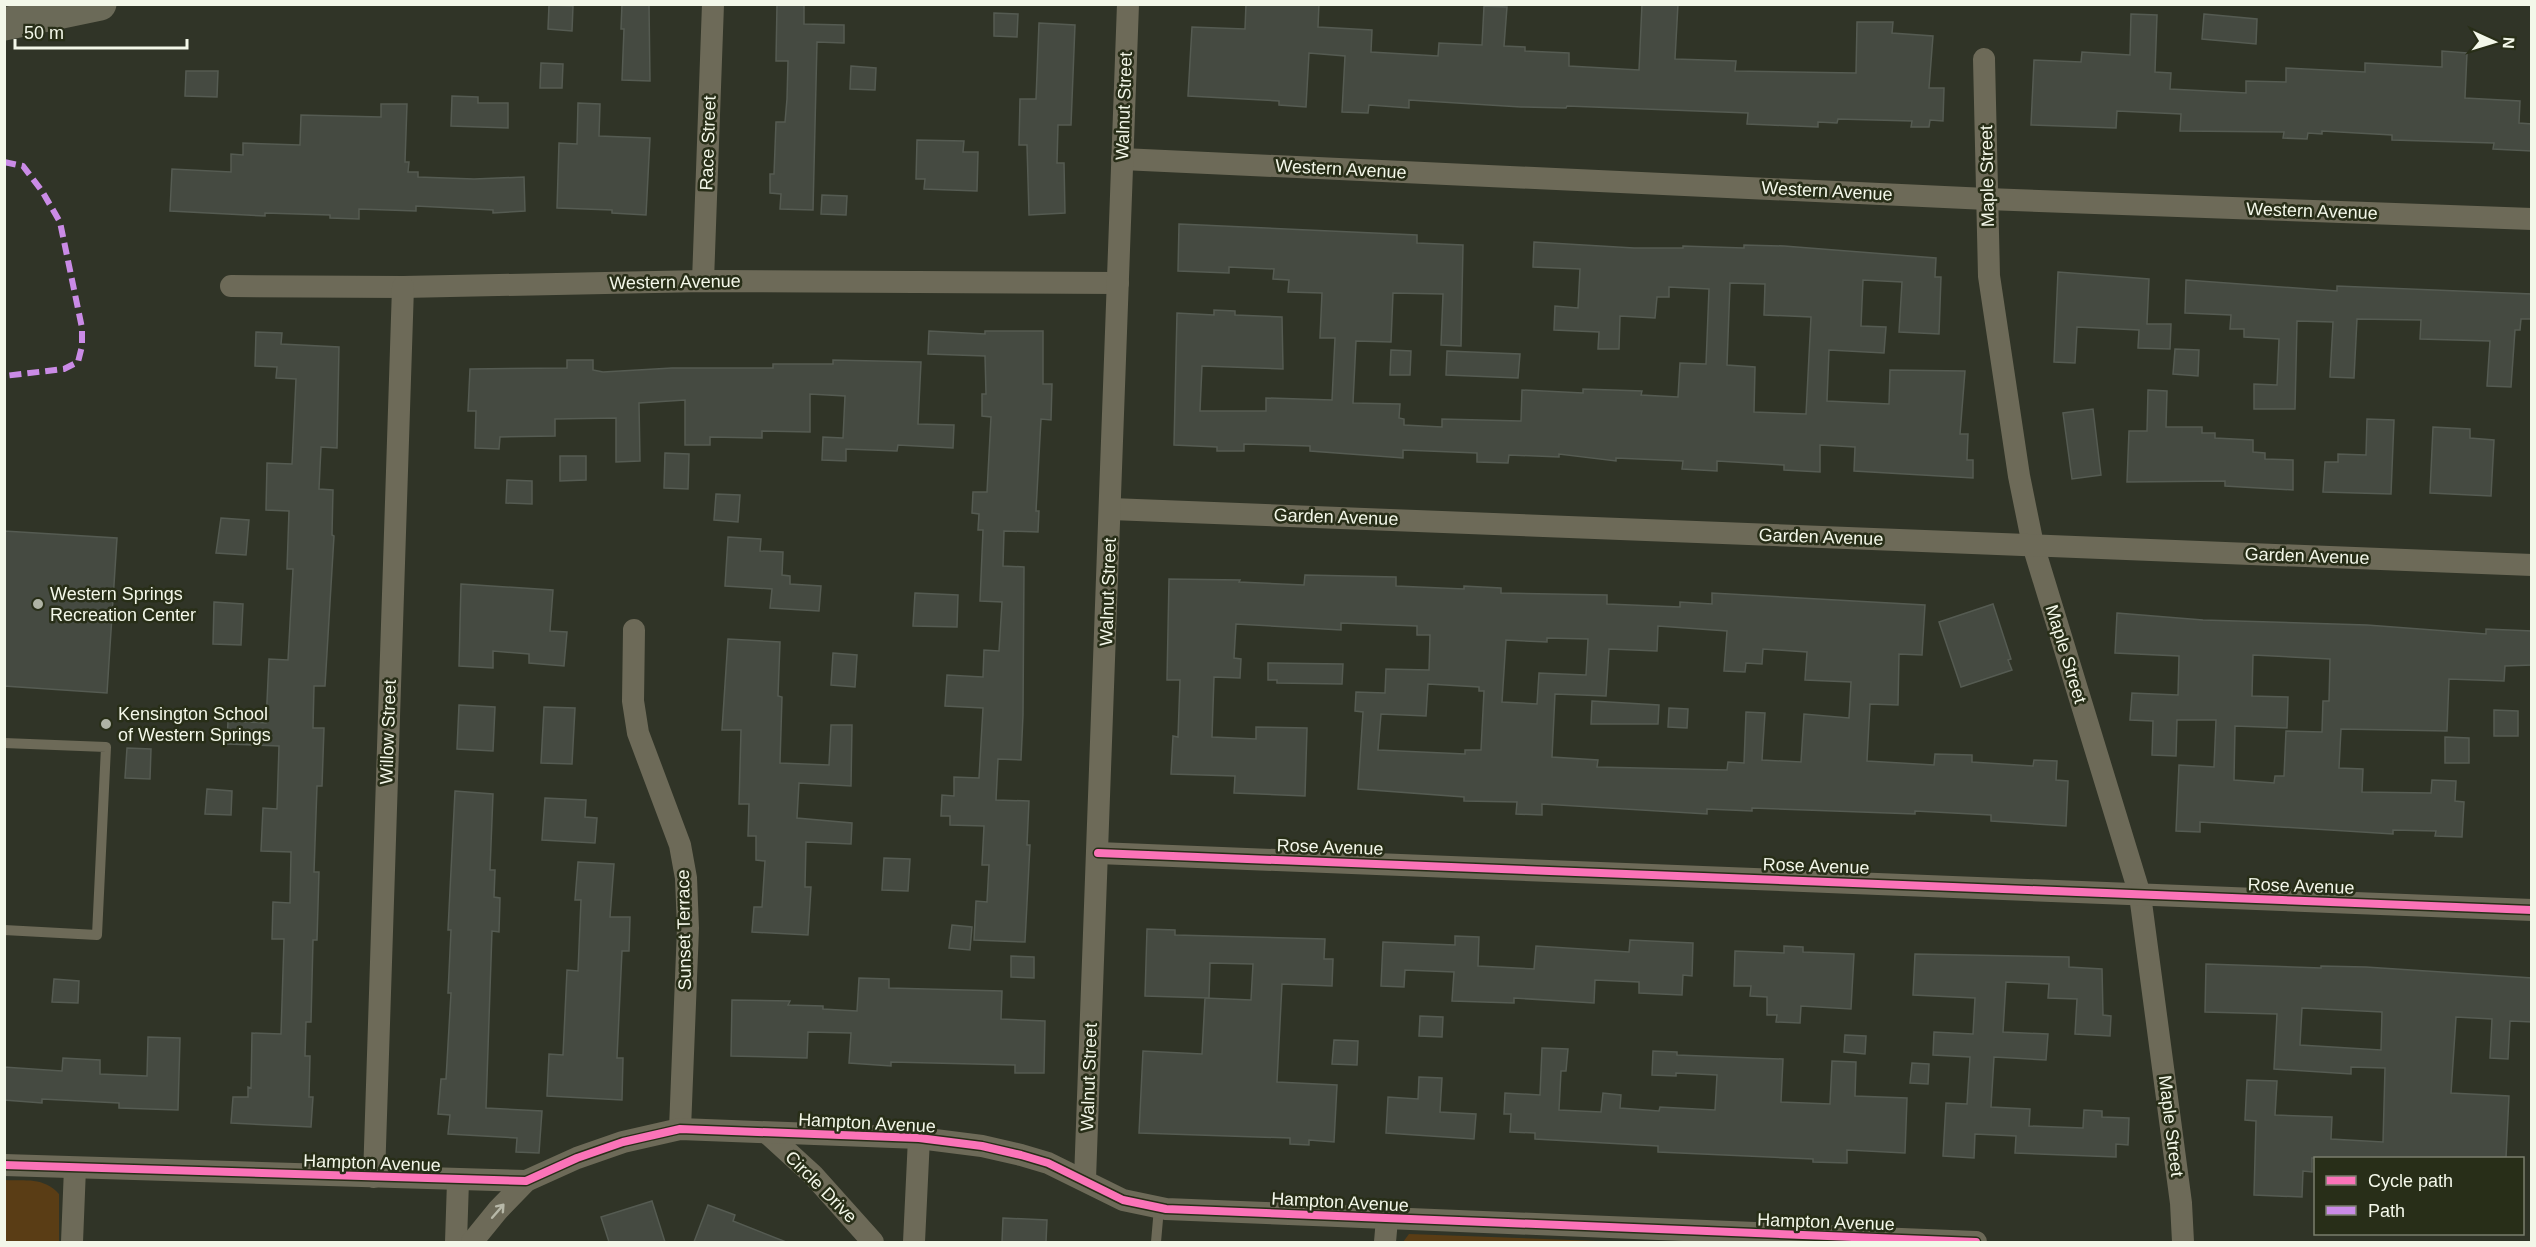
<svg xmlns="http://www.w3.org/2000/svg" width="2536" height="1247" viewBox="0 0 2536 1247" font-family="Helvetica,sans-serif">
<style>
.green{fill:#5a3d15}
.building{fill:#454a41;stroke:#555b52;stroke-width:1.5;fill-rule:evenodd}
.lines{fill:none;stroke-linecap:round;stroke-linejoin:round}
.service{stroke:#6d6a58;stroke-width:10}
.minor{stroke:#6d6a58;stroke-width:22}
.motorway{stroke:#6b6a58;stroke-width:33}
.quiet{stroke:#ca8be6;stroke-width:6;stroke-dasharray:12 6;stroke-linecap:butt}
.cycleway-casing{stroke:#282e18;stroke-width:11}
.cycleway{stroke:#fb73b8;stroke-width:8}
.oneway{stroke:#b7b8a8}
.poi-dot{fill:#afb3a5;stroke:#282e18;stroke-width:2}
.labels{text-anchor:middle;stroke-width:5;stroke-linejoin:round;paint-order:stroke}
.street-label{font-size:18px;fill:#f3f7e9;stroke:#282e18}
.poi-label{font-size:18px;fill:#f3f7e9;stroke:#282e18;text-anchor:start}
</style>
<rect width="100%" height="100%" fill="#303427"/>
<g class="green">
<path d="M5 1180C25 1181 44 1177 59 1194V1242H5Z"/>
<path d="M1409 1234 1624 1242H1403Z"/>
</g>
<g class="building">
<path d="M622 4H649L650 81 622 80 624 29H621Z"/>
<path d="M777 4H804V24L844 25V43L817 42 813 210 780 209 781 194 770 193V174H774L776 122H785L787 99 788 61H776Z"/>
<path d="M1246 4H1319L1318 27 1372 30 1371 52 1438 56 1439 43 1482 45 1484 6 1507 7 1504 46 1525 47V51L1569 53V66L1639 70 1642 4H1678L1675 59 1736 61 1735 71 1856 73 1857 22H1893L1892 33 1933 36 1929 88H1944L1943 121 1930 120 1929 127H1911L1912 121 1838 119 1837 123 1818 122V127L1770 125 1747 124 1748 113 1567 106 1566 108 1521 107 1409 100V108L1369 105 1368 113 1342 112 1345 56 1309 53 1306 107 1279 105V101L1188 96 1192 27 1245 29Z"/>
<path d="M549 5 573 6 572 31 548 29Z"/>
<path d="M994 13 1018 14 1017 37 994 36Z"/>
<path d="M2131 14 2157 15 2155 72 2171 73 2170 89 2246 93V81L2286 82V68L2365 72V63L2442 67V51L2467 53 2465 98 2520 101 2519 123 2532 124 2531 151 2493 149 2494 143 2392 140V135L2322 131V134L2308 133 2307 139 2283 138 2284 132 2180 131 2181 114 2117 111 2116 128 2031 125 2034 60 2081 62 2082 52 2130 55Z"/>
<path d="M2204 14 2257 19 2256 44 2202 39Z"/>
<path d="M1039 23 1075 25 1071 125H1058L1057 163H1064L1065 213 1029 215 1027 145H1019L1020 99H1036Z"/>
<path d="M541 63 563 64 562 88H540Z"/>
<path d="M851 66 876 68 875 90 850 89Z"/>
<path d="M186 71H218L217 97 185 96Z"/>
<path d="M452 96 478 97V103H508V128L451 126Z"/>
<path d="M578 103 600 104 599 136 650 138 646 215 612 213V210L557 208 559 143 577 144Z"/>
<path d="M381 104H407L405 162H409L408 172H418V177L474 179 524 177 525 211 493 213V210L416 206V211L359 209V219L330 218V215L265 213V216L170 211 172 169 231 172V154L243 155V143L300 145 301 115 381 117Z"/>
<path d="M917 140 964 141 963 152H978L977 191 924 189 925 179H916Z"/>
<path d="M822 195 847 196 846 215 821 214Z"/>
<path d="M1179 224 1417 235V243L1463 245 1461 346 1441 345 1443 294 1393 293 1391 342 1356 341 1353 403 1400 404 1399 418 1404 419V425L1442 427V419L1521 421 1522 390 1583 393V389L1642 391 1641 395 1678 397 1680 363 1706 364 1709 289 1669 287V297H1657L1655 318 1620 316 1619 349H1598L1599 332 1554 330 1555 306 1578 308 1580 269 1533 267 1534 242 1634 248H1683V246L1744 248V245L1784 246 1936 258 1935 277H1941L1939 334 1899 332 1902 282 1863 280 1861 326 1886 327 1884 353 1829 350 1827 401 1889 404 1890 370 1965 371 1960 434H1968L1967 460H1973V478L1854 471 1855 447 1820 445V472L1784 470V465L1717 461V471L1682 469 1683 461 1616 458V461L1559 454V457L1509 455 1508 463 1477 462V453L1403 450V458L1310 451V446L1244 444V451H1217V447L1174 445 1177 313 1214 315V310L1235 311V315L1282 317 1283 369 1202 366 1200 411H1266V398L1332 400 1335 338H1320L1322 293 1288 292 1289 280 1273 279 1274 269 1229 267V273L1178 271ZM1730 283 1765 284 1764 315 1811 317 1806 414 1754 412 1755 367 1727 365Z"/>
<path d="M2058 272 2149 279 2147 324H2171L2170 349 2138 348 2139 330 2077 327 2075 363 2054 362Z"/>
<path d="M2186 280 2337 291V286L2532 294V319H2521L2520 330H2515L2511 387 2487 386 2490 341 2420 339 2421 320 2357 319 2354 378 2330 377 2333 322 2297 321 2295 409H2254V384L2277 385 2279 339 2244 337V329H2230L2231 315 2185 313Z"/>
<path d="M929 331 985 334V331H1043V384H1052L1051 420 1041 419 1036 511H1039L1038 532 1004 531 1003 566 1024 567 1023 715 1021 760 998 759 996 800 1029 801 1027 845H1030L1025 942 974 940 976 901 987 902 989 865H982L984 826 950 825V816H941L942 795 954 796V777L979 778 983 708 945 706 947 675 983 677 984 650 999 651 1002 602 980 601 983 530H978L979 514 972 513 973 492H987L991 417 982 416V394H986L985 356 928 354Z"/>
<path d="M256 332 282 333 281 344 339 347 337 448 321 447 319 489 333 490 332 535 334 536 325 686H314L313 728H324L322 786H317L314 872H319L317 940H313L311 1022H306L305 1056H310L309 1097H313L311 1127 231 1123 233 1097H248V1087L251 1088 252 1033 281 1034 284 939H272L273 902 290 903 291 852 261 851 263 808 277 809 279 746 227 744 228 721 266 723 269 659 288 660 293 569H287L289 511 266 510 267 463 292 464 296 379 276 378 277 367 255 366Z"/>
<path d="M2175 349 2199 350 2198 376 2173 374Z"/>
<path d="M1391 350 1411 351 1410 375H1390Z"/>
<path d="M1447 351 1520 354 1518 378 1446 375Z"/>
<path d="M567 360H593V370L603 372 672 368H773V364H833V360L921 362 918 424 954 425 953 448 898 445 897 451 846 449V461L822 460 823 437 843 438 845 396 810 394V432L762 431V438L710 437V445H685V400L639 403 640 461 616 462V418L555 419V436L500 437 499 449 475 448 476 411H468L470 369 567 368Z"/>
<path d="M2148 390 2167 391 2166 427H2202V433H2215V438L2253 440V452L2265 453V459L2293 460V490L2225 486V481L2127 482 2129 431H2147Z"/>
<path d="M2093 409 2101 475 2072 479 2063 413Z"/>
<path d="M2367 419 2394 420 2391 494 2323 492 2325 462H2338V454L2366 455Z"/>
<path d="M2433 427 2470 429V438L2494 440 2491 496 2430 493Z"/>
<path d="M665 453 689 454 688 489 664 488Z"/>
<path d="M560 456H586V480L560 481Z"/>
<path d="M507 480 532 481V504L506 503Z"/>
<path d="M716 494 740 495 738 522 714 520Z"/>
<path d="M221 518 249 520 246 555 216 553Z"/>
<path d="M4 531 117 538 107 693 4 686Z"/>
<path d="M728 537 761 539 760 551 783 552 782 575 790 576V584L821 586 819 611 770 608 772 589 725 586Z"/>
<path d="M1305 575 1396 577V586L1464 589V586L1501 588V593L1607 595V604L1680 607V602L1712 604V593L1925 605 1922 655 1899 654 1898 705 1870 704 1867 761 1934 765 1935 754 1972 755V762L2033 766 2034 760 2057 761 2056 780 2068 781 2066 826 1991 821V815L1915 811V814L1752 808V811L1707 809V814L1542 804V815L1516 814 1517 802 1464 801V797L1358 789 1363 712 1355 711 1356 692 1385 693 1386 669 1429 670 1430 635H1417V626L1341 623V630L1236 624 1234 658 1241 659 1240 678 1214 677 1212 737 1256 739V727L1307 728 1305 796 1234 793 1235 776 1171 774 1173 736 1178 737 1180 680H1167L1169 579 1240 580 1239 582 1304 585ZM1658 626 1727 631 1724 671 1745 672 1746 663 1762 664 1763 649 1807 652 1805 680 1851 682 1849 718 1804 714 1801 762 1762 760 1765 713 1746 712 1744 763 1728 762 1727 770 1597 767 1598 760 1552 757 1555 694 1606 696 1609 649 1657 651ZM1547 638 1588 639 1586 675 1539 673 1537 704 1502 702 1506 640 1547 642ZM1428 684 1479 687V691H1484L1481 750H1465V754L1378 750 1381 714 1426 716Z"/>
<path d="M461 584 553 590 550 631 567 632 564 666 529 663V654L493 651V668L459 666Z"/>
<path d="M915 593 958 595 957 627 913 626Z"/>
<path d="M214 602 243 604 241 645 213 644Z"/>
<path d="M1993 604 2011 659 2008 660 2012 670 1961 687 1939 622Z"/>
<path d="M2117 613 2203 620 2367 625 2486 634V629L2532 631V665L2505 666 2504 681 2449 679 2447 731 2341 729 2339 768 2363 769 2362 792 2431 793 2432 780 2456 781 2455 801 2464 802 2462 837 2435 836 2436 831 2393 830V834L2200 822V832L2176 831 2179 765 2214 767 2216 720H2177L2176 756 2152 755 2153 721 2130 720 2132 693 2178 695 2179 656 2115 653ZM2253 655 2330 659 2329 701H2323L2322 732 2286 731 2284 776H2275L2274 783 2234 780 2235 726 2287 728 2288 697 2252 696Z"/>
<path d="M728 639 780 642 778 696 782 697 780 763 829 765 831 725H852L851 786 799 783 797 818 852 823 851 844 806 842 805 887H811L808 935 752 932 754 907H762L765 861 756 860V836H748L749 804H739L741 730H722Z"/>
<path d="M833 653 857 655 855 687 831 685Z"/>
<path d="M1268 663 1343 664 1342 684 1277 683V680H1268Z"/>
<path d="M1592 701 1659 705 1658 724H1591Z"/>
<path d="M459 705 495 707 493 751 457 749Z"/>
<path d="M544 707 575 708 572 764 541 763Z"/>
<path d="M1669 708 1688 709 1687 728 1668 727Z"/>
<path d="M2494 710 2518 711V736H2494Z"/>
<path d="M2445 737 2469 738V763H2445Z"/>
<path d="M127 748 151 749 150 779 125 778Z"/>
<path d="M207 789 232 791 231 815 205 814Z"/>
<path d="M455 791 493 794 490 870H495L494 897 500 898 499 932 492 931 486 1108 542 1111 539 1153 516 1152 517 1138 448 1134 450 1115 438 1114 441 1079H446L451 993H448L451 930H448Z"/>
<path d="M545 798 586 800 585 817 597 818 595 843 542 840Z"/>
<path d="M884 858 910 859 908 891 882 890Z"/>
<path d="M578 862 614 864 610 917H630L629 951H622L617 1058H623L622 1100 547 1096 549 1054 563 1055 567 970 578 971 581 900H575Z"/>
<path d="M952 925 972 927 970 950 949 948Z"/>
<path d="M1147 929 1175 930V935L1325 939 1324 959H1333L1332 986 1282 984 1277 1082 1337 1085 1334 1142 1309 1140V1145L1290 1144V1138L1139 1133 1143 1051 1202 1054 1205 998 1251 1000 1253 964 1210 963 1209 998 1145 996Z"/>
<path d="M1455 936 1479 937 1478 966 1534 969 1536 946 1629 952 1630 940 1693 943 1692 976 1683 975 1682 995 1639 993V982L1595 980 1594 1003 1514 998V1003L1452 1001 1454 972 1405 970 1404 987 1381 986 1383 942 1455 945Z"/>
<path d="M1784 946 1803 947V952L1854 954 1851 1009 1801 1006 1800 1023 1776 1022 1777 1015H1767V997L1750 996 1751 986H1734L1735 951 1784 953Z"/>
<path d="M1915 954 2069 957V967L2102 969 2103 1015 2111 1016 2110 1036 2075 1034 2077 999 2048 998 2049 984 2006 982 2003 1032 2048 1034 2046 1060 1994 1057 1991 1107 2030 1109 2029 1126 2083 1128 2084 1110 2102 1111V1117L2129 1118 2128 1145 2116 1144V1157L2015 1153 2016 1136 1975 1134 1974 1158 1943 1156 1946 1103 1967 1104 1970 1057 1933 1055 1934 1032 1973 1034 1975 998 1913 995Z"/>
<path d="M1011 956 1034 957V978L1011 977Z"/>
<path d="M2206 964 2321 968V966L2366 967 2532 978V1022L2510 1021 2508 1059 2490 1058 2492 1019 2456 1017 2451 1093 2509 1096 2506 1158H2312V1172L2303 1171 2302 1197 2254 1195 2256 1121 2245 1120 2247 1080 2277 1081 2275 1115 2332 1117 2331 1139 2383 1142 2385 1068 2351 1067V1074L2274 1069 2277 1014 2205 1012ZM2302 1008 2382 1012 2381 1050 2300 1045Z"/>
<path d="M859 978 889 979V988L1002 991 1001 1019 1045 1021 1044 1073H1015V1065L891 1062V1066L849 1063 851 1033 808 1032 807 1058 731 1056 732 1000 790 1001 788 1005 823 1006V1009L857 1011Z"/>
<path d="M54 979 79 981 78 1003 52 1002Z"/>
<path d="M1420 1016 1443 1017 1442 1037 1419 1036Z"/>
<path d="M1845 1035 1866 1036 1865 1054 1844 1052Z"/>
<path d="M148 1037 180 1038 178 1110 119 1108V1103L42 1099V1103L4 1100V1067L62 1071 63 1058 100 1060V1074L147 1076Z"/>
<path d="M1334 1040 1358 1041 1357 1065 1332 1064Z"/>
<path d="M1542 1048 1568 1049 1566 1071H1561L1559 1110 1601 1112 1603 1093 1621 1095 1620 1108 1659 1111 1660 1107 1715 1110 1717 1075 1676 1073V1076L1652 1075 1653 1051 1677 1052V1055L1783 1059 1781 1102 1830 1104 1832 1061 1856 1062 1855 1096 1907 1098 1905 1153 1847 1150V1163L1813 1162V1159L1658 1152V1146L1535 1139V1133L1510 1132 1511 1114H1504L1505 1093 1540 1095Z"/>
<path d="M1912 1063 1929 1064 1928 1084 1910 1083Z"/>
<path d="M1419 1077 1442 1078 1440 1112 1476 1114 1474 1139 1386 1133 1388 1097 1418 1099Z"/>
<path d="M652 1201 665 1242H609L601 1217Z"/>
<path d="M708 1205 735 1215 733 1221 786 1242H694Z"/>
<path d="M1003 1218 1047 1220 1046 1242H1002Z"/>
</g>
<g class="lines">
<g class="service">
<path d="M4 743 106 747 97 935 4 930"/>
<path d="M1156 1242 1159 1208"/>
</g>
<g class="minor">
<path d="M1984 59 1989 276 2019 476 2033 545 2140 895 2181 1203 2183 1242"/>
<path d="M1122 159 1987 199 2532 219"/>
<path d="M703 281 713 4"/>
<path d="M231 286 403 287 703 281 1118 283"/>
<path d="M1111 509 2532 565"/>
<path d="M634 630 633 701 638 733 680 845 686 878 688 928 680 1129"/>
<path d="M1098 853 2532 910"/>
<path d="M767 1133 813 1175 873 1242"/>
<path d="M4 1165 526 1181 577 1158 623 1142 680 1129 919 1138 982 1146 1021 1155 1048 1163 1123 1200 1166 1209 1976 1242"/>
<path d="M374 1177 403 287"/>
<path d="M1085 1179 1128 4"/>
<path d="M72 1242 75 1168"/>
<path d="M456 1242 458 1181"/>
<path d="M472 1242 498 1210 526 1181"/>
<path d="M914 1242 919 1138"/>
<path d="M1385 1242 1387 1219"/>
</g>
<path class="motorway" d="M4 24 100 4"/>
<path class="quiet" d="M4 162 23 166 42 191 60 222 82 328V346L78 362 64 369 4 376"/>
<defs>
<g id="cycleway">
<path d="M1098 853 2532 910"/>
<path d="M4 1165 526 1181 577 1158 623 1142 680 1129 919 1138 982 1146 1021 1155 1048 1163 1123 1200 1166 1209 1976 1242"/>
</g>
</defs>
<use href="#cycleway" class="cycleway-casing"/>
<use href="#cycleway" class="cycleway"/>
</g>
<defs><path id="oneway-shaft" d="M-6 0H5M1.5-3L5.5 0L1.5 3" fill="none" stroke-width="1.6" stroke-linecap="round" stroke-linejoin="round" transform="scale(1.5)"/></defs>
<use class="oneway" href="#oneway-shaft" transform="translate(498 1211) rotate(-49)"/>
<g class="poi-dot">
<circle cx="38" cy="604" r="6"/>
<circle cx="106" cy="724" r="6"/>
</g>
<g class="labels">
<g class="street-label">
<text transform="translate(1124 106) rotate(-88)" y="6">Walnut Street</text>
<text transform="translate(708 143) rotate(-88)" y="6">Race Street</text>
<text transform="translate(1341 169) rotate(3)" y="6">Western Avenue</text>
<text transform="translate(1987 176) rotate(-91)" y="6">Maple Street</text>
<text transform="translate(1827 191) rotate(3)" y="6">Western Avenue</text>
<text transform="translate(2312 211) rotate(2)" y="6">Western Avenue</text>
<text transform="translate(675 282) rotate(-1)" y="6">Western Avenue</text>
<text transform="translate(1336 517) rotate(2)" y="6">Garden Avenue</text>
<text transform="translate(1821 537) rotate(2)" y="6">Garden Avenue</text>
<text transform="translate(2307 556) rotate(2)" y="6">Garden Avenue</text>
<text transform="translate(1108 592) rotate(-88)" y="6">Walnut Street</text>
<text transform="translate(2066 654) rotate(73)" y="6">Maple Street</text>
<text transform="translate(388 732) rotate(-88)" y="6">Willow Street</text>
<text transform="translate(1330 847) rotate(2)" y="6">Rose Avenue</text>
<text transform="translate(1816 866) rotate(2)" y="6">Rose Avenue</text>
<text transform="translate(2301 886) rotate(2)" y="6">Rose Avenue</text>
<text transform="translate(684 930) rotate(-91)" y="6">Sunset Terrace</text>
<text transform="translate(1089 1077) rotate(-88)" y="6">Walnut Street</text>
<text transform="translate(867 1123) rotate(3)" y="6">Hampton Avenue</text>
<text transform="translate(2171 1126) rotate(83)" y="6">Maple Street</text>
<text transform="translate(372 1163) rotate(2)" y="6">Hampton Avenue</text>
<text transform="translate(821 1187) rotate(45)" y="6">Circle Drive</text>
<text transform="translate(1340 1202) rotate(3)" y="6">Hampton Avenue</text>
<text transform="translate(1826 1222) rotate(2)" y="6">Hampton Avenue</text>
</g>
<g class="poi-label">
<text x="50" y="600">Western Springs<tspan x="50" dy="21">Recreation Center</tspan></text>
<text x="118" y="720">Kensington School<tspan x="118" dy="21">of Western Springs</tspan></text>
</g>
</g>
<rect width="2536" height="1247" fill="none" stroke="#f3f7e9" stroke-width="12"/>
<rect x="2314" y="1157" width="210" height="78" fill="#282e18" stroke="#797e6c" stroke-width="1.5"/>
<rect x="2326" y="1176" width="30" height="9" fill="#fb73b8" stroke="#797e6c" stroke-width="1.5"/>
<text x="2368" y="1187" font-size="18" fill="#f3f7e9">Cycle path</text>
<rect x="2326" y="1206" width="30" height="9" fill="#ca8be6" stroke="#797e6c" stroke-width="1.5"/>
<text x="2368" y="1217" font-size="18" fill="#f3f7e9">Path</text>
<g transform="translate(2494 42) rotate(94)" stroke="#282e18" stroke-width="4.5" paint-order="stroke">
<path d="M0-4.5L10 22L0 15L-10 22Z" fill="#f3f7e9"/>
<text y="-9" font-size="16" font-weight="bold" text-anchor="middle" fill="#f3f7e9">N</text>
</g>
<path d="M15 39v9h172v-9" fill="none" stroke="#f3f7e9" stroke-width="3"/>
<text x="24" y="39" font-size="18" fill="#f3f7e9" stroke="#282e18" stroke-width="4.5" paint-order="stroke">50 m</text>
</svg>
